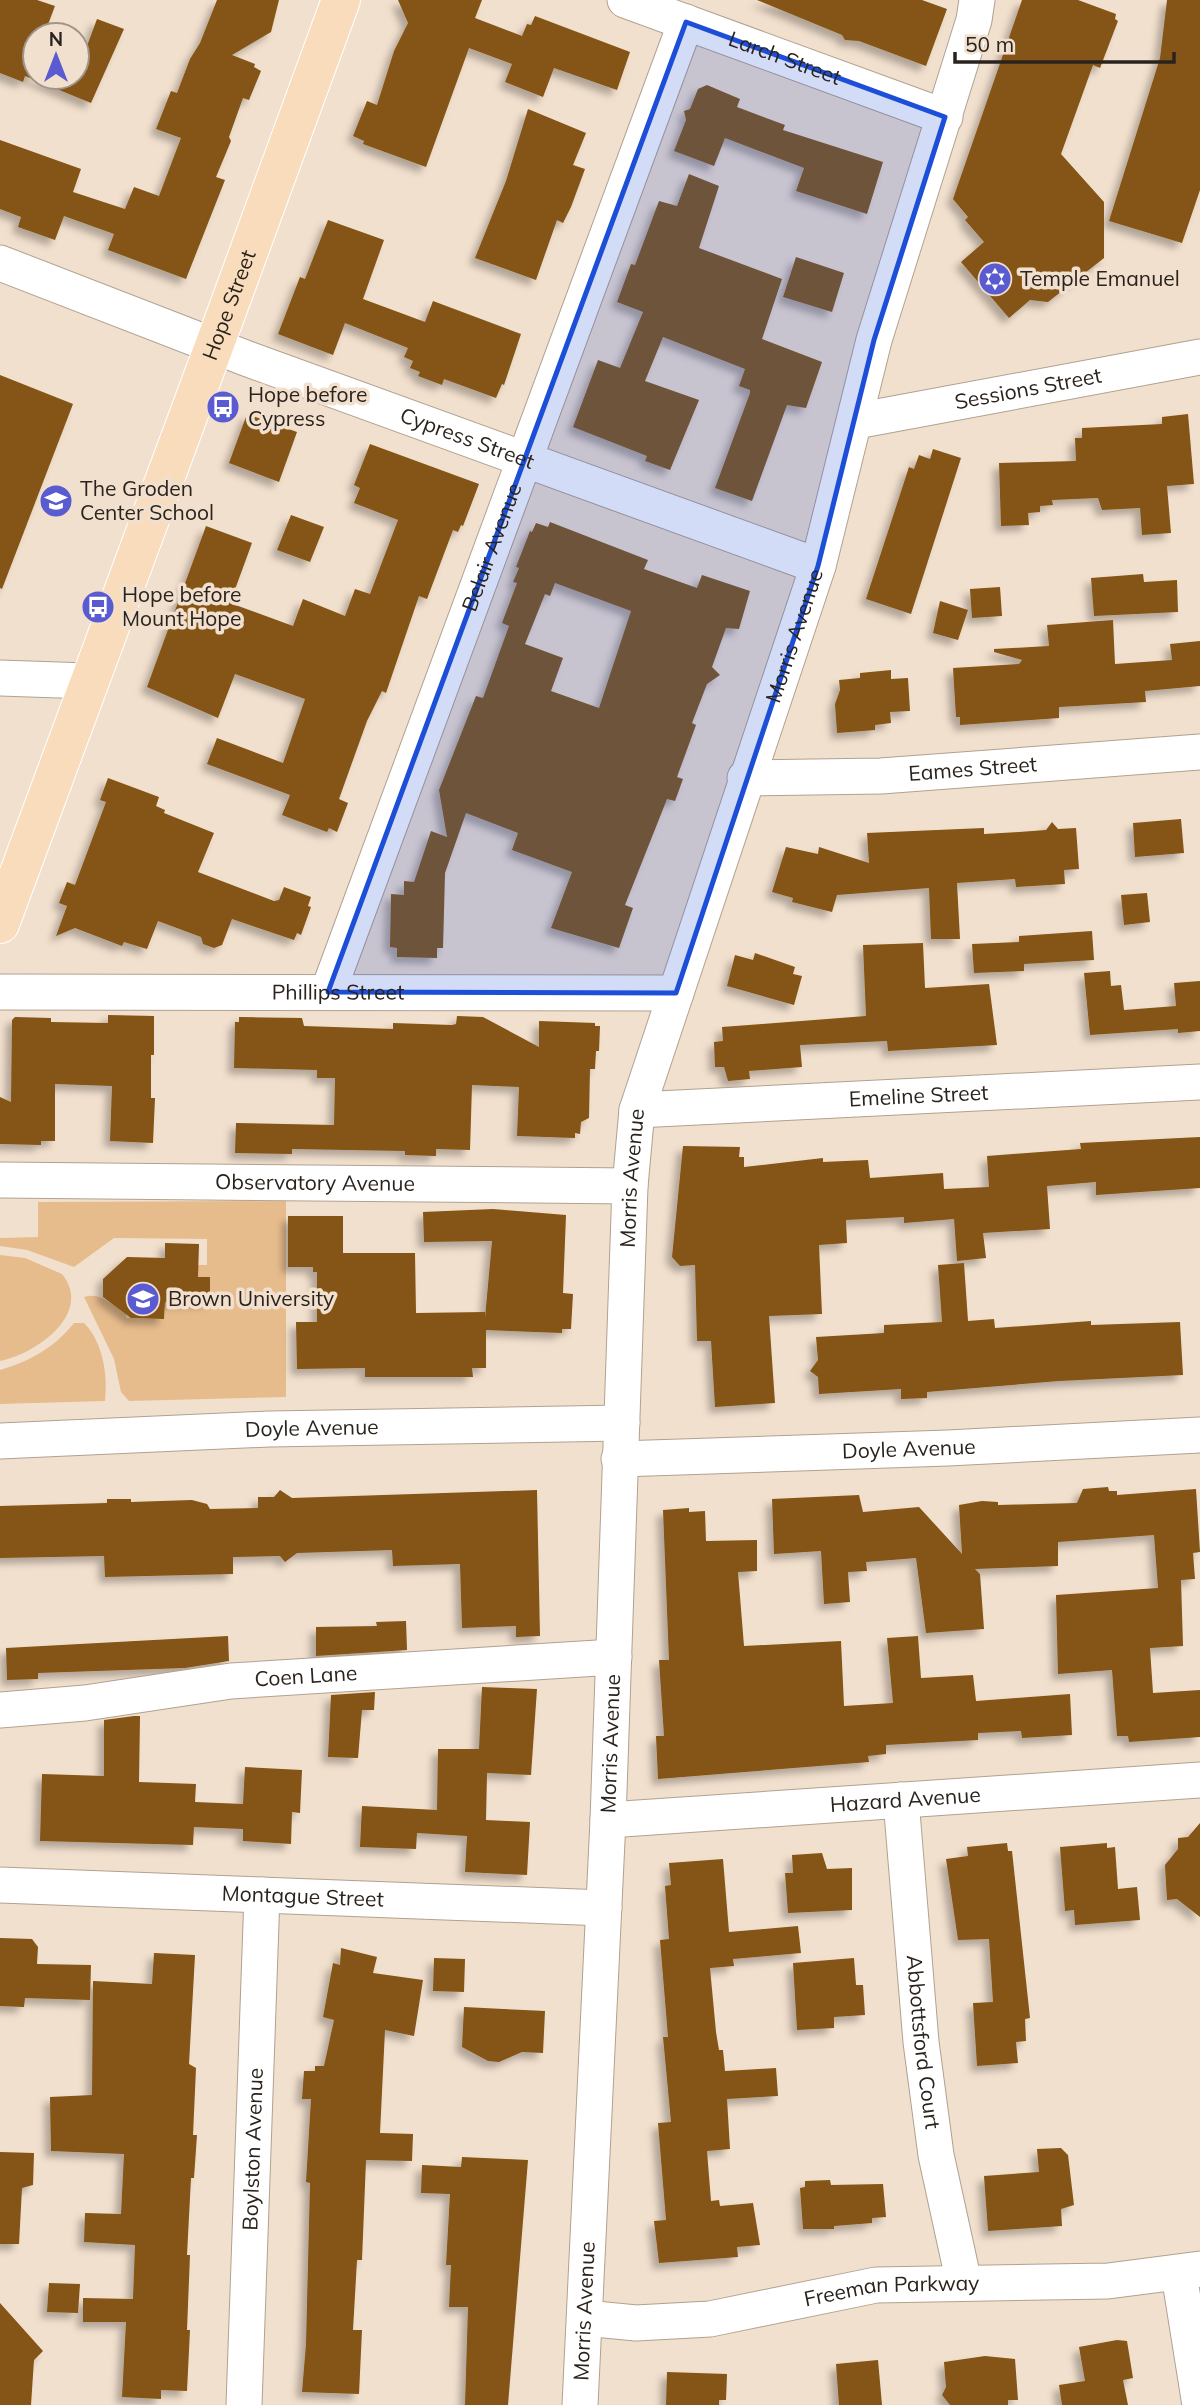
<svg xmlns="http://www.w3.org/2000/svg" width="1200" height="2405" viewBox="0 0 1200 2405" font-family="Mulish,sans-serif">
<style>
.green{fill:#e7bc8d}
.building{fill:#845413;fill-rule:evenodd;filter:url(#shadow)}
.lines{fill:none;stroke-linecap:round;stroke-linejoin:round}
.minor-casing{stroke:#b1a190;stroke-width:37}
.major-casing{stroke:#fff;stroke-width:40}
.minor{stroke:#fff;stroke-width:35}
.major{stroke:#f9dcbb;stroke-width:38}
.marked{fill:#1d4ed8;fill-opacity:0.2;stroke:#1d4ed8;stroke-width:5;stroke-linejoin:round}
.labels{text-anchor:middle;stroke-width:7;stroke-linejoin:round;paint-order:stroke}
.street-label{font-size:21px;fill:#2a231d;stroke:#f2e0ce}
.poi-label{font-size:21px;fill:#2a231d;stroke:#f2e0ce;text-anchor:start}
</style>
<defs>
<filter id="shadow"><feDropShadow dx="-6" dy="6" stdDeviation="3.5" flood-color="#0004"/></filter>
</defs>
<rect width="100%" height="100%" fill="#f2e0ce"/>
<g class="green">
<path d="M286 1201V1397L129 1401 121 1392 114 1359 84 1297C102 1291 109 1307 126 1307V1318L164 1319 165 1302 178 1303 210 1278 198 1277V1265H207V1239L114 1238 74 1267 27 1250 0 1246V1238L38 1237V1202Z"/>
<path d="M0 1255 25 1258 62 1274C94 1314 35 1354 0 1361Z"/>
<path d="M74 1323H84C103 1342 108 1375 105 1401L0 1404V1370C30 1361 54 1348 74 1323Z"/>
</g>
<g class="building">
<path d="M0 0H37L55 6 44 35H35V77H77V52L84 54 97 19 124 29 91 103 25 76 23 82 0 73Z"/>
<path d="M217 0H279L271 32 232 55 255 64 254 67 261 71 249 100 243 98 229 137 231 141 216 177 225 180 186 279 108 250 114 234 64 216 55 240 18 227 21 217 0 209V140L81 169 73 192 125 209 134 187 159 196 181 138 156 129 171 91 177 93 190 59 200 43Z"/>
<path d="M398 0H482L475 18 522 36 527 24 531 25 535 16 630 52 617 90 554 68 543 97 505 82 512 64 469 48 426 167 363 144 364 141 353 136 367 101 377 105 394 51 408 23Z"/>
<path d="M757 0H922L947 9 926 66 859 41 845 40 842 35Z"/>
<path d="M1022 0H1078L1116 14 1115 19 1118 21 1100 68 1093 65 1061 154 1104 202V258L1048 302 1030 300 1009 318 961 262 984 242 965 220 968 217 953 199Z"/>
<path d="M1167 0H1200V190L1182 243 1109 221 1160 58Z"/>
<path d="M707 85 740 99 737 107 785 125 783 130 883 162 867 214 796 191 804 168 725 138 714 166 674 151 686 120 684 111 690 109 698 89Z"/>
<path d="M528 109 586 133 573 165 585 169 571 207 563 223 557 220 536 280 475 258 506 181Z"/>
<path d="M689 174 719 186 699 248 782 279 762 339 822 362 806 408 787 405 752 501 715 488 750 393V390L739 386 745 369 663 337 645 381 699 400 670 470 645 461 647 456 573 427 598 360 620 368 643 312 617 302 631 264 635 265 659 201 677 206Z"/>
<path d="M328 220 384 240 363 299 425 322 433 301 521 334 504 385 502 384 496 398 444 379 442 385 418 376 420 372 410 368 413 361 404 357 408 348 345 323 333 355 278 334 300 277 305 279Z"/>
<path d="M796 257 844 273 832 312 783 297Z"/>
<path d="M0 375 73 404 2 589 0 588Z"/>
<path d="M247 414 297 432 279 482 229 463Z"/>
<path d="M1188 414 1194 484 1167 486 1171 533 1142 535 1140 508 1102 510 1098 498 1052 500 1053 505 1040 506V512L1028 513 1029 525 1001 526 999 463 1076 461 1075 438H1082V428L1162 424V417Z"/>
<path d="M370 444 479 484 463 526 461 525 458 532 453 530 427 599 419 596 386 693 382 691 367 721 339 799 348 803 337 832 329 828 327 832 282 815 290 795 207 764 217 738 283 763 305 699 235 674 218 718 147 687 206 526 252 543 230 603 293 626 303 599 345 616 355 589 370 594 398 520 354 503 360 488 354 485Z"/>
<path d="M933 449 961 458 911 614 866 599 909 467 914 469 919 455 930 459Z"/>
<path d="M291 515 324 527 310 562 277 550Z"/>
<path d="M550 522 648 560 644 569 697 588 702 575 750 591 739 629 726 628 712 667 720 675 707 684 692 723 696 725 677 777 683 779 675 801 667 799 625 905 633 908 619 948 551 928 572 872 512 850 518 833 466 813 445 873 443 948H437V958L397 957V948L390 947 391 894 404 895V881L414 882 431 831 447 837 439 790 476 696 483 698 509 626 502 623 517 583 513 582 519 568 516 567 530 531 532 532 536 523 548 527ZM555 583 631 611 599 708 551 691 563 658 525 644 545 594 550 596Z"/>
<path d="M1143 574 1144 582 1177 580 1178 612 1094 616 1091 578Z"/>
<path d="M1000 587 1002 616 972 618 970 589Z"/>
<path d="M940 601 968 610 958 640 933 633Z"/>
<path d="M1113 620 1115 664 1172 660 1170 644 1200 641V686L1145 691 1146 702 1059 707V718L960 725V717H956L953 668 1019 664 1022 660 994 652V649L1049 646 1047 625Z"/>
<path d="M891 670V679L908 678 910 711 890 712 891 723 875 725V730L837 733 835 704 840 690 839 680 860 678V673Z"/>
<path d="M108 778 159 797 156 806 165 810 164 813 214 833 198 872 274 901 279 900 284 887 311 897 308 906 311 907 301 935 297 933 294 940 232 919 222 945 214 948 203 944 201 937 158 921 147 949 124 942 122 946 75 928 56 936 67 906 59 903 67 882 75 885 106 802 100 800Z"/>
<path d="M1181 819 1184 853 1135 857 1133 823Z"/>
<path d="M1052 822 1058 829 1076 828 1079 869 1064 870 1065 884 1016 887 1015 879 957 883 960 939H931L929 888 837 895 832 912 792 902 793 898 772 892 786 847 818 854 819 847 869 863 867 833 984 828V834L1019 832 1046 830Z"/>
<path d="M1147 893 1150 922 1124 925 1121 895Z"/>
<path d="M1092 931 1094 960 1024 964V971L974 973 972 944 1019 942V936Z"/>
<path d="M923 943 925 988 989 984 997 1045 888 1051 887 1041 800 1045 802 1067 749 1071 750 1079 728 1081 724 1067H715L714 1042 723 1041 722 1027 866 1016 863 945Z"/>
<path d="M755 953 795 967 793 974 802 976 794 1005 727 986 735 955 753 960Z"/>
<path d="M1110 971 1111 986 1121 985 1124 1010 1176 1006 1174 983 1200 981V1031L1178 1033V1029L1090 1035 1084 973Z"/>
<path d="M108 1015 154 1016V1055H151V1098H155L153 1143 110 1141 112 1086 55 1084V1141H41V1145L0 1144V1097L11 1102 12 1020 15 1017 51 1018V1022L108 1023Z"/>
<path d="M457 1016 483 1017 539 1047V1021L595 1023V1026H600L599 1051H596L595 1069H590L589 1118 581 1122 580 1134 575 1133V1138L517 1136 519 1087 472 1085 470 1150 436 1149V1156L405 1155V1151L292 1149V1154L235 1153 236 1123 334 1125 335 1078H317V1070L234 1068 235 1022H239V1017L302 1018 304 1026 393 1029V1023L452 1025 456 1024Z"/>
<path d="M1200 1137V1188L1096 1195V1182L1047 1186 1050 1229 983 1233 986 1258 957 1261 954 1219 904 1223V1217L846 1220 847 1243 819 1245 822 1314 769 1316 775 1403 715 1407 711 1341H697L695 1265 680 1266 672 1257 683 1146 740 1147 739 1157H744V1167L823 1158V1162L868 1160 870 1178 943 1173 944 1189 989 1187 987 1156 1081 1149 1080 1143Z"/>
<path d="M493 1209 566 1215 563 1293 573 1294 571 1329H562V1333L486 1330V1368H472L473 1377H365V1368L297 1369 296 1322H317V1272H313V1267H288V1216H343V1253H415L416 1313 485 1312V1318L492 1241 424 1242 423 1212Z"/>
<path d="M165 1243 199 1244 198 1277H210V1301L165 1302 164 1319 131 1318 103 1297V1279L127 1257 165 1258Z"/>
<path d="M964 1263 968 1321 994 1319 995 1328 1091 1321V1325L1180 1322 1183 1375 1059 1381 927 1392V1398L901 1399V1389L819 1394 818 1377 810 1371 818 1360 816 1337 884 1333V1325L942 1322 938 1265Z"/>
<path d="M1108 1487 1109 1491H1117V1495L1196 1489 1200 1552 1193 1553 1195 1579 1181 1580 1183 1646 1150 1648 1153 1693 1200 1690V1737L1129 1742 1128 1736H1117L1112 1670 1058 1674 1056 1595 1158 1588 1154 1535 1058 1542V1566L975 1569 980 1574 984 1629 926 1633 916 1558 866 1562 867 1571 848 1572 850 1602 824 1604 821 1551 774 1554 772 1499 859 1495 863 1512 919 1507 962 1554 959 1505 982 1501 998 1502V1505L1077 1503 1083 1489Z"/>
<path d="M280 1490 292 1498 537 1490 540 1636 516 1637V1626L462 1628 460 1564 393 1566 392 1550 297 1553 285 1562 280 1556 233 1557V1574L147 1576 105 1577 104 1556 0 1558V1506L107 1503V1499H131V1502L192 1500 207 1504 210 1509 258 1508V1497H274Z"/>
<path d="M689 1508V1512L705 1511 706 1541 757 1540V1571L738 1572 744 1646 841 1641 844 1706 893 1703 887 1638 918 1636 921 1678 973 1675 976 1701 1070 1694 1072 1735 1022 1738 1021 1731 978 1733V1740L886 1745V1754L868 1756 869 1762 658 1779 656 1736H664L659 1660H669L663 1510Z"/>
<path d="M406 1621 407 1650 316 1656V1627L377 1626 376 1622Z"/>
<path d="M228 1636 229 1661 185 1668 38 1673V1679L7 1680 6 1648Z"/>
<path d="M482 1687 537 1689 531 1775 487 1773 486 1820 530 1822 527 1875 465 1872 467 1836 417 1833 416 1849 360 1847 362 1806 437 1810 438 1749H479Z"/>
<path d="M375 1692 374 1710H362L358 1758 328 1757 331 1695Z"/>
<path d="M134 1716H140L139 1782 196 1784 195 1802 243 1804 245 1767 302 1770 300 1813 292 1812 291 1844 243 1841V1829L194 1827 193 1845 40 1841 42 1774 104 1776V1720Z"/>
<path d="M1200 1823V1917L1177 1899 1167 1900 1165 1865 1178 1849V1838L1188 1837Z"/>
<path d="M1007 1843 1008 1851H1012L1030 2018 1025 2019 1026 2041 1016 2042 1018 2063 977 2066 973 2003 993 2002 989 1939 958 1940 946 1859 968 1856 967 1847Z"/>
<path d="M1107 1843V1848L1115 1847 1118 1889 1137 1887 1140 1920 1075 1925 1074 1910 1065 1911 1060 1847Z"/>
<path d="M822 1853 827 1869 852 1868V1910L788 1913 785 1873H793L792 1855Z"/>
<path d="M723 1859 729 1932 798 1926 801 1953 733 1959 734 1966 710 1968 716 2032 719 2050H723L725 2071 776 2068 778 2096 727 2099 730 2149 707 2151 711 2201 719 2200 720 2206 753 2203 760 2245 737 2247 738 2257 659 2263 654 2221 666 2220 658 2123 671 2122 663 2037H668L660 1940 669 1939 665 1886 671 1885 669 1863Z"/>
<path d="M0 1938 32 1939 38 1947 37 1964 91 1965 90 2000 25 1998 24 2007 0 2006Z"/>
<path d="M341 1948 377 1957 373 1973 423 1980 414 2036 385 2030 380 2133 413 2134 412 2161 366 2160 362 2260H357L353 2330H362L359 2394 302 2392 306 2344 310 2183 306 2182 311 2099H302L304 2071H315V2066H324L334 2020 323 2017 333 1963 340 1965Z"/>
<path d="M154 1953 195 1955 189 2064 196 2068 193 2135H197L194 2178H191L187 2255H190L187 2330H190L187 2391 161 2390V2399L122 2397 126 2322H83V2298L133 2299 135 2245 84 2242 85 2213 121 2214 124 2154 51 2151 50 2097 92 2095 93 1981 152 1984Z"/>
<path d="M434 1958 465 1959 464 1992 433 1991Z"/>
<path d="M854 1958 856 1985H863L865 2015 834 2017V2028L797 2030 793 1963Z"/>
<path d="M464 2007 545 2011 543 2053 522 2052 499 2062 488 2061 462 2047Z"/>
<path d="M1061 2148 1068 2155 1074 2205 1061 2209 1062 2226 988 2231 984 2176 1039 2172 1037 2149Z"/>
<path d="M0 2152 34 2153 33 2185 22 2188 19 2244H0Z"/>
<path d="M462 2157 528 2160 508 2405H465L468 2307H449L451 2265H446L450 2194 421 2193 422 2165 461 2167Z"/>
<path d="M830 2180 831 2185 883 2184 886 2217 872 2218V2223L834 2226V2229H803L800 2188 805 2187V2181Z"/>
<path d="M49 2283 80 2284 78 2313 47 2312Z"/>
<path d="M0 2303 43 2351 34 2360 31 2405H0Z"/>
<path d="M1117 2340 1127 2341 1133 2378 1123 2380 1128 2405H1062L1059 2385 1085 2381 1079 2347Z"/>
<path d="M985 2356 1015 2359 1018 2400H1008V2405H950L942 2395 946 2387 944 2362Z"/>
<path d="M878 2360 882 2405H839L836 2364Z"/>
<path d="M667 2372 727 2374 726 2400H719V2405H666Z"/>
</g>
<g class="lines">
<defs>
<g id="minor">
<path id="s1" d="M625 0 945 117"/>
<path id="s2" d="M0 263 248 359 818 566"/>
<path id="s3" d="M856 421 1200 357"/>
<path d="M0 678 88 681"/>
<path id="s4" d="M745 778 881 776 1200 752"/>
<path id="s5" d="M0 992 676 993"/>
<path id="s6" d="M328 992 686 22"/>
<path id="s7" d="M637 1110 1200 1082"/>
<path id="s8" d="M0 1180 630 1186"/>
<path id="s9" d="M0 1441 269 1429 622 1423"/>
<path id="s10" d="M619 1459 948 1448 1200 1435"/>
<path id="s11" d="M0 1710 85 1703 231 1681 614 1657"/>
<path id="s12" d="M901 1800 921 2042 936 2155 964 2283"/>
<path id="s13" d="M608 1820 1200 1780"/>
<path id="s14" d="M0 1885 604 1908"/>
<path d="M1179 2274 1200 2405"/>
<path id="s15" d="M585 2318 636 2323 710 2319 876 2285 1108 2281 1200 2269"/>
<path id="s16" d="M244 2405 262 1895"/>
<path id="s17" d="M580 2405 608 1820 630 1186 637 1110 818 566 874 340 974 20 977 0"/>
</g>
<g id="major">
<path id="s18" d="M0 924C112 615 230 309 341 0"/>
</g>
</defs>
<use href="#minor" class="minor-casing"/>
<use href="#major" class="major-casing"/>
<use href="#minor" class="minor"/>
<use href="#major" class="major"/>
</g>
<path class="marked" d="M686 22 945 117 874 340 818 566 676 993 328 992Z"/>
<defs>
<symbol id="synagogue-disc" viewBox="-11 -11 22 22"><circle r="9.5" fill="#5a5ad1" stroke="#f2e0ce"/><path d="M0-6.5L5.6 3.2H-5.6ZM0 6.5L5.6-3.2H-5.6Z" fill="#fff"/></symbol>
<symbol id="bus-disc" viewBox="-11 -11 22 22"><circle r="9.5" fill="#5a5ad1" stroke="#f2e0ce"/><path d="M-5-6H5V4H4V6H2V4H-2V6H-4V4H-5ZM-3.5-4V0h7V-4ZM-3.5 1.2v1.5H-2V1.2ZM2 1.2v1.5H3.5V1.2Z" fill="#fff"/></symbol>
<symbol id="school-disc" viewBox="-11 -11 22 22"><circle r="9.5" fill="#5a5ad1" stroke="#f2e0ce"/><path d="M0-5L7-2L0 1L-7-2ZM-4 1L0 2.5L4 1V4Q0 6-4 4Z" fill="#fff"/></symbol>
<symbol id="university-disc" viewBox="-11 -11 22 22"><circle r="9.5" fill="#5a5ad1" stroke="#f2e0ce"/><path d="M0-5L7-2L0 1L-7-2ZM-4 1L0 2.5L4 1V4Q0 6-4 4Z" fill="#fff"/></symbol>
</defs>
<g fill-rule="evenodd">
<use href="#synagogue-disc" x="976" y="260" width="38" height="38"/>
<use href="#bus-disc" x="204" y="388" width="38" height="38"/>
<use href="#school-disc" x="37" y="482" width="38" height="38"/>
<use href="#bus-disc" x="79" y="588" width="38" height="38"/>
<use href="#university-disc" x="124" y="1280" width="38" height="38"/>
</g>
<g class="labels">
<g class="street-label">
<text dy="7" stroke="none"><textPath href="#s1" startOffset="170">Larch Street</textPath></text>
<text dy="7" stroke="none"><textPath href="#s18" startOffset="660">Hope Street</textPath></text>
<text dy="7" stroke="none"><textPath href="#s3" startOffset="175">Sessions Street</textPath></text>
<text dy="7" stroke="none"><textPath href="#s2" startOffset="499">Cypress Street</textPath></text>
<text dy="7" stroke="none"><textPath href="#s6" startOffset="474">Belair Avenue</textPath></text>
<text dy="7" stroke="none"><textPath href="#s17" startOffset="1796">Morris Avenue</textPath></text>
<text dy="7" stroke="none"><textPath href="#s4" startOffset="228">Eames Street</textPath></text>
<text dy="7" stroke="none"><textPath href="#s5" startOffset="338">Phillips Street</textPath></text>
<text dy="7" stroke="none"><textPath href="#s7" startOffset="282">Emeline Street</textPath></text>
<text dy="7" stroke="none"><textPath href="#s17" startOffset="1228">Morris Avenue</textPath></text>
<text dy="7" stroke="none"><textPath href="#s8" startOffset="315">Observatory Avenue</textPath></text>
<text dy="7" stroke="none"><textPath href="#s9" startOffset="312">Doyle Avenue</textPath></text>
<text dy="7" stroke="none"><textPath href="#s10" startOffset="290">Doyle Avenue</textPath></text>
<text dy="7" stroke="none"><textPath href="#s11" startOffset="308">Coen Lane</textPath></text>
<text dy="7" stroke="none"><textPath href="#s17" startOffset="662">Morris Avenue</textPath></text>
<text dy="7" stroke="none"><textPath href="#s13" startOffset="298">Hazard Avenue</textPath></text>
<text dy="7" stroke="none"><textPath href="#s14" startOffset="303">Montague Street</textPath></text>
<text dy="7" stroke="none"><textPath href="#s12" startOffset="243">Abbottsford Court</textPath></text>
<text dy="7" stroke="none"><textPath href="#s16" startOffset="256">Boylston Avenue</textPath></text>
<text dy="7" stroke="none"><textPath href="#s15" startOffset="310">Freeman Parkway</textPath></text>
<text dy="7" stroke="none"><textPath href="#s17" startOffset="94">Morris Avenue</textPath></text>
</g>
<g class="poi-label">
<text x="1020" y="286">Temple Emanuel</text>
<text x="248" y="402">Hope before<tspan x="248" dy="24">Cypress</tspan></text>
<text x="80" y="496">The Groden<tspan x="80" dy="24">Center School</tspan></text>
<text x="122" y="602">Hope before<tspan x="122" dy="24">Mount Hope</tspan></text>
<text x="168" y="1306">Brown University</text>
</g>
</g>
<g transform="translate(56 56)"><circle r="33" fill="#f2e0ce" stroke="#a29487" stroke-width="2"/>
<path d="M0-5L12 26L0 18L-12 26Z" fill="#5a5ad1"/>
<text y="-10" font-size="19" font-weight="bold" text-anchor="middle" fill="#2a231d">N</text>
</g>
<path d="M955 52v10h219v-10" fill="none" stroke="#2a231d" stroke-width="3.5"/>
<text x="965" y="52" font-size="21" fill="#2a231d" stroke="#f2e0ce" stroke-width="5" paint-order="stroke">50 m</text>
</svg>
